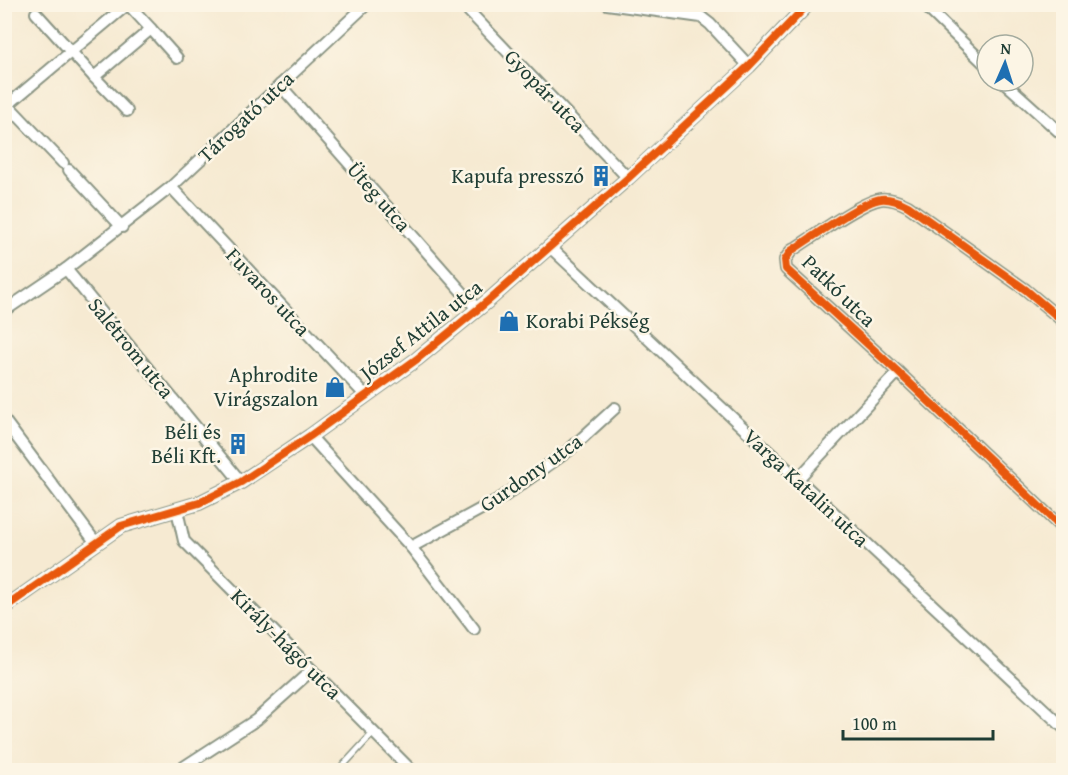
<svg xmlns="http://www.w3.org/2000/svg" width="1068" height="775" viewBox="0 0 1068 775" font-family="'Gentium Book Plus',serif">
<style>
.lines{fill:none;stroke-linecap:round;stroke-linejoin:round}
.service-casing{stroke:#8a9483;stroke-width:8}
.minor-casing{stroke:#8a9483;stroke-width:14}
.tertiary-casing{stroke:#8a9483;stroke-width:16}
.service{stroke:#fff;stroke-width:5}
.minor{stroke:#fff;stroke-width:10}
.tertiary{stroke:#fff;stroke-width:14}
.cycleway-casing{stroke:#fcf5e5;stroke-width:11}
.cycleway{stroke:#e8590c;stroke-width:8}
.labels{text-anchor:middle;stroke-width:5;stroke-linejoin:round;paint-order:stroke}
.street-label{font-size:21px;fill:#1f3d34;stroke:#fcf5e5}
.poi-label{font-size:21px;fill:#1f3d34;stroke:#fcf5e5;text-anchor:end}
</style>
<rect width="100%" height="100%" fill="#fcf5e5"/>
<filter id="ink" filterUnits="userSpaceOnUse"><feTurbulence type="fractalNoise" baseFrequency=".0167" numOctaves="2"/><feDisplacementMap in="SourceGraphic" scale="12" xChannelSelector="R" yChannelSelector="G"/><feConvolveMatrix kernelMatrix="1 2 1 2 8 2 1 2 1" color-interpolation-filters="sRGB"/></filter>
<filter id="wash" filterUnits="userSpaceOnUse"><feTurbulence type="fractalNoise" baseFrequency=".008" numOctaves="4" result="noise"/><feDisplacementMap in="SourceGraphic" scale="24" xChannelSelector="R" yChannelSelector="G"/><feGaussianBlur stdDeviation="1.35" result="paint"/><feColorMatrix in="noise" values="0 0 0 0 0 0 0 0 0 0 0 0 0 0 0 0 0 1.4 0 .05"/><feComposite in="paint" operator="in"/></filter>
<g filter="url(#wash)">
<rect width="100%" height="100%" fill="#f6ead2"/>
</g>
<g filter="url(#ink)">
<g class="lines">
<defs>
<path id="service" d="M339 770 374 732"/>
<g id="minor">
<path d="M462 4 628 178"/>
<path d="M607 4 701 17 710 24 749 66"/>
<path d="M923 4 987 66"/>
<path d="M36 13 94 77 151 29 128 4"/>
<path d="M151 29 177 58"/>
<path d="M94 77 127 111"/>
<path d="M1003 81 1064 136"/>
<path d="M280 85 478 310"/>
<path d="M4 101 63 163"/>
<path d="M4 108 128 4"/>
<path d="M69 170 122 227"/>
<path d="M171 187 366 396"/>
<path d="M550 247 1064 728"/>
<path d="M66 269 241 482"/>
<path d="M4 311 66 269 171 187 367 4"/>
<path d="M1064 322 1026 290 908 206C900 202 891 198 881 199 862 201 810 239 791 251L785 260 786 269 898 372 1064 530"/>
<path d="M4 420 96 543"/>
<path d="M310 436 411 547 474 629"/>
<path d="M797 480 898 372"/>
<path d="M177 510 184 541 411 770"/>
<path d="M411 547 503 497 568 451 615 408"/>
<path d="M179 770 256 720 312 670"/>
</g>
<path id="tertiary" d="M4 608 121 526 199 503 241 482 310 436 417 359 489 300 628 178 749 66 808 4"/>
</defs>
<use href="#service" class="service-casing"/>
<use href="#minor" class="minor-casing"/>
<use href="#tertiary" class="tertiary-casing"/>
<use href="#service" class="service"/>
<use href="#minor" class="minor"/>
<use href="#tertiary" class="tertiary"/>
<defs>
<g id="cycleway">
<path d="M1064 322 1026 290 908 206C900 202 891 198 881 199 862 201 810 239 791 251L785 260 786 269 898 372 1064 530"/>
<path d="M4 608 121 526 199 503 241 482 310 436 417 359 489 300 628 178 749 66 808 4"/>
</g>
</defs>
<use href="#cycleway" class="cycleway-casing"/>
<use href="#cycleway" class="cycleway"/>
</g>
</g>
<defs>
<symbol id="building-bare" viewBox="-9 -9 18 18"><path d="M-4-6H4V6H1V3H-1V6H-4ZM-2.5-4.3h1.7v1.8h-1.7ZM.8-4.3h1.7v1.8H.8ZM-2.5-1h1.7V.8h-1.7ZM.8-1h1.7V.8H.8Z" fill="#1f6fb2" stroke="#fcf5e5" stroke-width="2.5" paint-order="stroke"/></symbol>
<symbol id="shop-bare" viewBox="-9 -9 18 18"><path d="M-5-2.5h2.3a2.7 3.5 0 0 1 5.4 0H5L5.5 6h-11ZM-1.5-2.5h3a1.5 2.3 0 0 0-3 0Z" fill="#1f6fb2" stroke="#fcf5e5" stroke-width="2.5" paint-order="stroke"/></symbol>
</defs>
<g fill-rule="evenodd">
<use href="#building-bare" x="586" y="161" width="30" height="30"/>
<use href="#shop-bare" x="494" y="306" width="30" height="30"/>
<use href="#shop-bare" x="320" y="372" width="30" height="30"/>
<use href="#building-bare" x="223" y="429" width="30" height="30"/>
</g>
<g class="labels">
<g class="street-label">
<text transform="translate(545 91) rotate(46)" y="7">Gyopár utca</text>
<text transform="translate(246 117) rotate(-43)" y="7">Tárogató utca</text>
<text transform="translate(379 197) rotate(49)" y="7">Üteg utca</text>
<text transform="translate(839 291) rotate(44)" y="7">Patkó utca</text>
<text transform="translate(268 292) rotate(47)" y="7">Fuvaros utca</text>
<text transform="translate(421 330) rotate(-38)" y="7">József Attila utca</text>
<text transform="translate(131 348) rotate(51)" y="7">Salétrom utca</text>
<text transform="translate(531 473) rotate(-35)" y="7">Gurdony utca</text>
<text transform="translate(806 488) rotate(43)" y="7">Varga Katalin utca</text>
<text transform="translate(286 644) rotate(45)" y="7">Király-hágó utca</text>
</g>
<g class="poi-label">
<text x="584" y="183">Kapufa presszó</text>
<text x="526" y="328" text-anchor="start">Korabi Pékség</text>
<text x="318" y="382">Aphrodite<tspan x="318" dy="24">Virágszalon</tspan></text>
<text x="221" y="439">Béli és<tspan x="221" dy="24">Béli Kft.</tspan></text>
</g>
</g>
<rect width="1068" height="775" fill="none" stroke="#fcf5e5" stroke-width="24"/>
<g transform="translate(1005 63) rotate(3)"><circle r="28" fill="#fcf5e5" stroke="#a4ab9e" stroke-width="1.5"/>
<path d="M0-4.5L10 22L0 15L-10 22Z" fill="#1f6fb2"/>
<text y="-9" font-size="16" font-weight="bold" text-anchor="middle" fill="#1f3d34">N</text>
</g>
<path d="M843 730v9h150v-9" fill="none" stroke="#1f3d34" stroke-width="3"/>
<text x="852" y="730" font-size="18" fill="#1f3d34" stroke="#fcf5e5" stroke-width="4.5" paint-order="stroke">100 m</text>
</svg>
